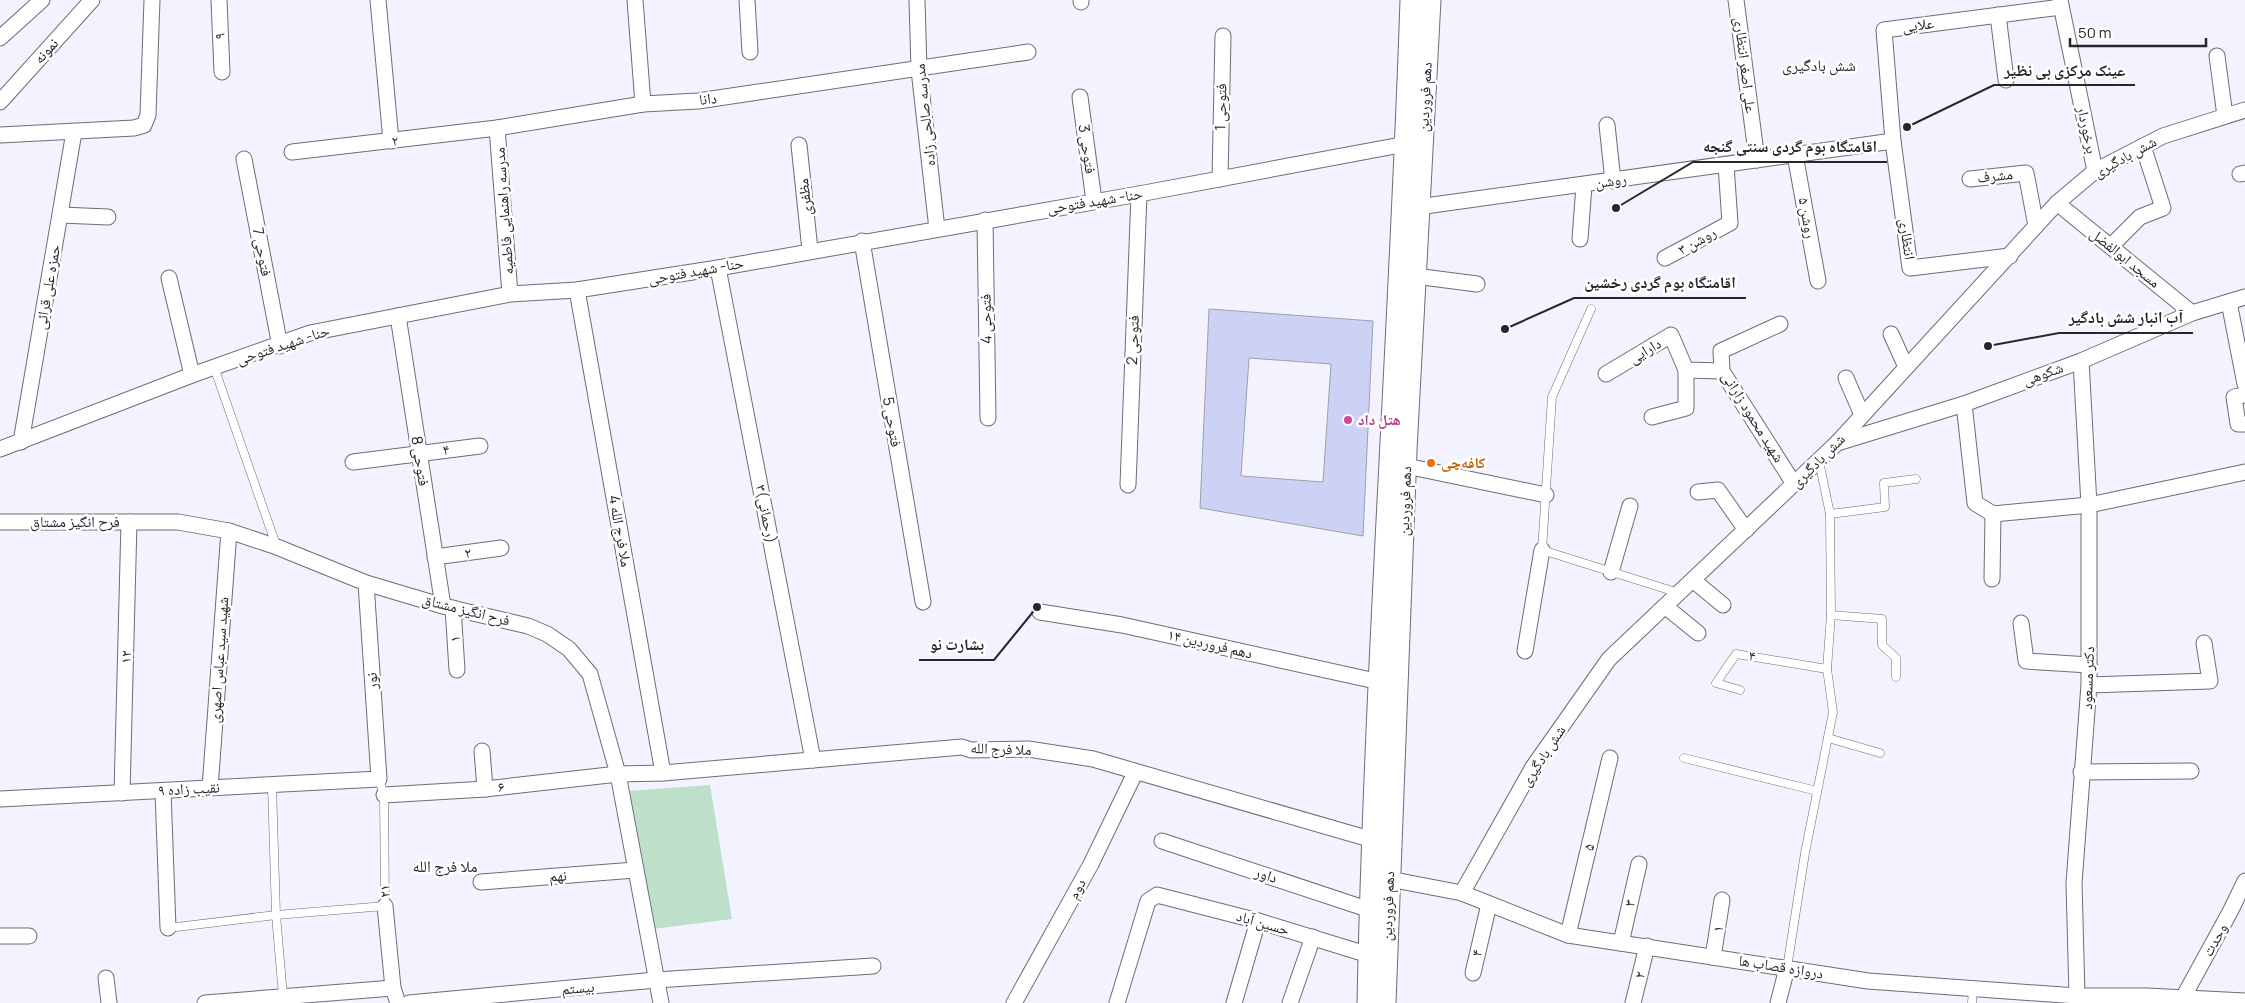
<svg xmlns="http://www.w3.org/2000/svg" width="2245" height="1003" viewBox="0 0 2245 1003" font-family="Manrope,'Noto Naskh Arabic',sans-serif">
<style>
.green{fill:#bedfca}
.building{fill:#cdd2f4;stroke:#9ea0aa;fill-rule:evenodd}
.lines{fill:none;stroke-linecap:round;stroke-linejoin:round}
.service-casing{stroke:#6c6d77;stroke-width:9}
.minor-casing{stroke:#6c6d77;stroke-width:17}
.secondary-casing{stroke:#6c6d77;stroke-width:23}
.service{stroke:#fff;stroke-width:8}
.minor{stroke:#fff;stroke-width:15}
.secondary{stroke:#fff;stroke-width:21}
.hotel-dot{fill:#d1479c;stroke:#fff;stroke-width:2}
.food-dot{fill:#e8710a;stroke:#fff;stroke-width:2}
.labels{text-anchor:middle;stroke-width:5;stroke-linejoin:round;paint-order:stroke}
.street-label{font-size:15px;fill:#26272b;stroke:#fff}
.hotel-label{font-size:15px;font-weight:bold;fill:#b23c85;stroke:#fff;text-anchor:start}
.food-label{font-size:15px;font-weight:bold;fill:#c56008;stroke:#fff;text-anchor:start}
.neighbourhood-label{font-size:16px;fill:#26272b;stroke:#fff}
.leader{fill:none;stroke:#26272b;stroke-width:2}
.callout-dot{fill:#26272b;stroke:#fff;stroke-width:2}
.callout-label{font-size:16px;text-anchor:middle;font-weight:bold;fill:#26272b;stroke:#fff;stroke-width:5;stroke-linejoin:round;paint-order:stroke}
</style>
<rect width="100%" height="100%" fill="#f2f3ff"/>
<path class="green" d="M710 785 732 919 652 929 627 791Z"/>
<path class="building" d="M1209 309 1373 321 1363 536 1200 508ZM1249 358 1331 364 1323 482 1241 476Z"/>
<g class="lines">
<defs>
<g id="service">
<path d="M1591 309 1552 397 1542 550 1679 593"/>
<path d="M214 367 276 545"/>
<path d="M1830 514 1885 507 1884 483 1916 479"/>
<path d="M1831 615 1882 619V645L1896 658V677"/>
<path d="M1740 690 1716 683 1736 654 1827 669"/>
<path d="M1828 738 1880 753"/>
<path d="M1684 758 1817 791"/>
<path d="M272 785 276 915 283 996"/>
<path d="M168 928 276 915 385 906 384 795 379 779"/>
<path d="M1787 968 1805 853 1833 712 1827 669 1831 615 1830 514 1819 461"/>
<path d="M1972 1003 1973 989"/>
</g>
<g id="minor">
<path d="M219 0 222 72"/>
<path d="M378 0 391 141"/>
<path d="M635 0 643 104"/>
<path d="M747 0 750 52"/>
<path d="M917 0 919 70 937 229"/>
<path d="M1081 0V2"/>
<path d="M1736 0 1757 160"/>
<path d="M2060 0 2095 171"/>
<path d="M1998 15 2006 80"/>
<path d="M0 38 42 0"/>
<path d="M2217 56 2225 116"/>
<path d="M1080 97 1094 201"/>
<path d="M0 102 92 0"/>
<path d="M1607 125 1613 181"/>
<path d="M497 128 510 294"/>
<path d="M0 135 134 128 144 125 148 115 152 0"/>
<path d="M799 145 810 250"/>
<path d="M292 152 497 128 643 104 698 101 1028 52"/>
<path d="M1795 155 1818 281"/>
<path d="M244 159 280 346"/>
<path d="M2240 174 2245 173"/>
<path d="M1220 179 1223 36"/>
<path d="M1970 179 2026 173 2036 226"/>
<path d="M2057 203 2192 313"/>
<path d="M1418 207 1893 141"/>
<path d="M61 215 108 217"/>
<path d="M985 220 988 418"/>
<path d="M1580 239 1584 185"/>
<path d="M862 241 923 602"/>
<path d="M2111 246 2140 217 2163 208 2143 146"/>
<path d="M2010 256 1910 268 1893 141 1884 30 2061 7"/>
<path d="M1665 258 1730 223 1726 165"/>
<path d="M718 268 813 760"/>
<path d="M1415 276 1477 284"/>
<path d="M169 278 192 375"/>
<path d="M577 290 663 773"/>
<path d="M2229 302 2245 384"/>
<path d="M398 316 443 606"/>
<path d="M1780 324 1721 351 1722 371 1794 484"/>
<path d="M1891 334 1906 367"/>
<path d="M1606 374 1671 335 1686 370 1722 371"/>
<path d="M1846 378 1862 415"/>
<path d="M2245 395 2234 397 2238 424H2245"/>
<path d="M1964 404 1975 503 1993 514 2089 505 2245 472"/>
<path d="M1652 417 1686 408V370"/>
<path d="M21 442 74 132"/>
<path d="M1837 443 1964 404 2081 361 2192 313 2245 297"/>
<path d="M0 449 192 375 310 333 510 294 577 290 718 268 1139 194 1406 144"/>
<path d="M353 462 480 446"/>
<path d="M1406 466 1546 495"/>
<path d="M1128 485 1139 194"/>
<path d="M1698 492 1718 490 1746 530"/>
<path d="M0 522H178L229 531 277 547 366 583 443 606 528 626 547 634 569 649 590 674 618 774 661 1003"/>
<path d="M435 557 501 548"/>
<path d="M1611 572 1630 506"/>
<path d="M1992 579 1993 514"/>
<path d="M1694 581 1723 605"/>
<path d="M1666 607 1698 633"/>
<path d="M453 608 457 670"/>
<path d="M1040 612 1122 625 1380 682"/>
<path d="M2021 623 2026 661 2089 665"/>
<path d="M1525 651 1542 550"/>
<path d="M2089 685 2210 681 2204 643"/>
<path d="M482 751 485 789"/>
<path d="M2081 772 2191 771"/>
<path d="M210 788 229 531"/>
<path d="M163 791 168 928"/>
<path d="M122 793 129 522"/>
<path d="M384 795 485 789 618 774 663 773 962 747 971 750 1028 749 1093 759 1373 840"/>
<path d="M0 799 379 779 366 583"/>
<path d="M1162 841 1370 910"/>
<path d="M1389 879 1462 893 1568 935 1868 981 2077 996H2147L2245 1001"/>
<path d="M481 882 635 870"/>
<path d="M1462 893 1533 767 1609 659 1837 443 2057 203 2095 171 2163 136 2245 110"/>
<path d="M385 906 393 988 398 1003"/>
<path d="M1568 935 1610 758"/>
<path d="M0 936H29"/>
<path d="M1621 943 1639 864"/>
<path d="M1713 957 1722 900"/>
<path d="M1473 973 1489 904"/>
<path d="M106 978 109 1003"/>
<path d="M2077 996 2074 883 2089 685V505L2081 361"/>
<path d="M205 1003 393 988"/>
<path d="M409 1003 656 980 873 966"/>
<path d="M1014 1003 1091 864 1135 773"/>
<path d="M1117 1003 1148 901 1157 895 1258 921 1369 955"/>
<path d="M1234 1003 1258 921"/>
<path d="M1290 1003 1313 937"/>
<path d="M1633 1003 1647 946"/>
<path d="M1778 1003 1787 968"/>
<path d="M2180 1003 2230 912 2245 881"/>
</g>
<g id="secondary">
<path d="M1368 1003C1375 668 1400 334 1411 0"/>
<path d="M1385 1003 1406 450 1430 0"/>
</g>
</defs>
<use href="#service" class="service-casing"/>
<use href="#minor" class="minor-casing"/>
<use href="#secondary" class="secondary-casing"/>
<use href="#service" class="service"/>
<use href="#minor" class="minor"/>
<use href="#secondary" class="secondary"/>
</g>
<circle class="hotel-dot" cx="1348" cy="420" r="5"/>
<circle class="food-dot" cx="1431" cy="463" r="5"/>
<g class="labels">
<g class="street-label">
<text transform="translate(1918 25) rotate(-7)" y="5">علایی</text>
<text transform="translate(220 36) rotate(-92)" y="5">۹</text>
<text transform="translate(46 51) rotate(-48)" y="5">نمونه</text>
<text transform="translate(1745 65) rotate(83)" y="5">علی اصغر انتظاری</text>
<text transform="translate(1425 97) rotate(-87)" y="5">دهم فروردین</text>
<text transform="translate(708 99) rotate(-7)" y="5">دانا</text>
<text transform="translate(1221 107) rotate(-89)" y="5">فتوحی 1</text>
<text transform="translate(925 115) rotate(-96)" y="5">مدرسه صالحی زاده</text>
<text transform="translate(2087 130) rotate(78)" y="5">برخوردار</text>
<text transform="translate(395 141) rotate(-7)" y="5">۲</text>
<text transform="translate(1087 149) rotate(82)" y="5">فتوحی 3</text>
<text transform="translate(2125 157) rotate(-29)" y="5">شش بادگیری</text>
<text transform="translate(1995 176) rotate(-6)" y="5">مشرف</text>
<text transform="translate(1611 181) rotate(-8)" y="5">روشن</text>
<text transform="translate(805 197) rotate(-96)" y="5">مظفری</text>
<text transform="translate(1095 201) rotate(-9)" y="5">حنا- شهید فتوحی</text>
<text transform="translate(504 211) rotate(-94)" y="5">مدرسه راهنمایی فاطمیه</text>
<text transform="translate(1807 218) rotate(80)" y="5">روشن ۵</text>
<text transform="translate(1907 239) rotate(82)" y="5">انتظاری</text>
<text transform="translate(1697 241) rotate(-29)" y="5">روشن ۳</text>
<text transform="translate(262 252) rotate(79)" y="5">فتوحی 7</text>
<text transform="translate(2125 258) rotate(39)" y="5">مسجد ابوالفضل</text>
<text transform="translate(696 271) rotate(-10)" y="5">حنا- شهید فتوحی</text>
<text transform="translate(48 287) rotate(-80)" y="5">حمزه علی قرائی</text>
<text transform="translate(986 319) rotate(-91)" y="5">فتوحی 4</text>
<text transform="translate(1133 340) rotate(-88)" y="5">فتوحی 2</text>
<text transform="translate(283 345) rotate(-18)" y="5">حنا- شهید فتوحی</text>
<text transform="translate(1645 351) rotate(-31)" y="5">دارایی</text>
<text transform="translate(2043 374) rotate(-20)" y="5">شکوهی</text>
<text transform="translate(1753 417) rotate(58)" y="5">شهید محمود زارانی</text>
<text transform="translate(892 422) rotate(80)" y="5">فتوحی 5</text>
<text transform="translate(446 450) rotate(-6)" y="5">۴</text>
<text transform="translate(420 461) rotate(81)" y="5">فتوحی 8</text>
<text transform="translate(1818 461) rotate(-45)" y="5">شش بادگیری</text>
<text transform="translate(1405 501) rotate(-88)" y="5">دهم فروردین</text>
<text transform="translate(766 514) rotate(79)" y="5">۳(رحمانی)</text>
<text x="75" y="527">فرح انگیز مشتاق</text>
<text transform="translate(620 531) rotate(80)" y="5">4 ملا فرج الله</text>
<text transform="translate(468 553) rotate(-8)" y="5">۲</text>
<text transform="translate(466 610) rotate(14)" y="5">فرح انگیز مشتاق</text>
<text transform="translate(455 639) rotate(-94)" y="5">۱</text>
<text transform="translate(1210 644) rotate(13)" y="5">دهم فروردین ۱۴</text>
<text transform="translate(1752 656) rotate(9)" y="5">۴</text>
<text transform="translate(126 657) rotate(-88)" y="5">۱۲</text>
<text transform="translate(219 660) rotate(-86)" y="5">شهید سید عباس اصهری</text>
<text transform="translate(2088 678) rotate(-88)" y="5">دکتر مسعود</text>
<text transform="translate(372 681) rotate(-94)" y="5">نور</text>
<text transform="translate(1001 749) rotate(2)" y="5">ملا فرج الله</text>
<text transform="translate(1543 756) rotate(-57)" y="5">شش بادگیری</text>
<text transform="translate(501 787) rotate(-6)" y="5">۶</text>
<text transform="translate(189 789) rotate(-3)" y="5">نقیب زاده ۹</text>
<text transform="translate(1589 847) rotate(-76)" y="5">۵</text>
<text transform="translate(1266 875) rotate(18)" y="5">داور</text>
<text transform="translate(558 876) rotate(-4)" y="5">نهم</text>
<text transform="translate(1077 889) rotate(-61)" y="5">دوم</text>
<text transform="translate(385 891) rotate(-91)" y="5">۲۱</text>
<text transform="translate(1630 903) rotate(-77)" y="5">۳</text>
<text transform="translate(1388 906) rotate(-88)" y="5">دهم فروردین</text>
<text transform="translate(1263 923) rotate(16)" y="5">حسین آباد</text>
<text transform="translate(1718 929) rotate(-81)" y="5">۱</text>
<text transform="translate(2215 940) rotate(-61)" y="5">وحدت</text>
<text transform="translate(1477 953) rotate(-77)" y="5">۴</text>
<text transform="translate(1781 967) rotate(9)" y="5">دروازه قصاب ها</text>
<text transform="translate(1640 975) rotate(-76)" y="5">۲</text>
<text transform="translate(578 988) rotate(-5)" y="5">بیستم</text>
</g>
<g class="hotel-label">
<text x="1358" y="425">هتل داد</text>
</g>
<g class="food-label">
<text x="1441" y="468">کافه‌چی</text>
</g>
<g class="neighbourhood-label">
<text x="1819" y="71">شش بادگیری</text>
<text x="445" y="872">ملا فرج الله</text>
</g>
</g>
<path class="leader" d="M1907 127L1994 85H2135M1616 208L1693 162H1887M1505 329L1574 298H1746M1988 346L2059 333H2193M1037 607L994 660H919"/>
<g class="callout-dot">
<circle cx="1907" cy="127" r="5"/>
<circle cx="1616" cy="208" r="5"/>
<circle cx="1505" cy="329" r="5"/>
<circle cx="1988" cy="346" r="5"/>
<circle cx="1037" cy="607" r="5"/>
</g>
<g class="callout-label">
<text x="2065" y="76">عینک مرکزی بی نظیر</text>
<text x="1790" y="152">اقامتگاه بوم گردی سنتی گنجه</text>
<text x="1660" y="288">اقامتگاه بوم گردی رخشین</text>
<text x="2126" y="323">آب انبار شش بادگیر</text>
<text x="957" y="650">بشارت نو</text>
</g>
<path d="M2070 38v8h136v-8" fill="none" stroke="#26272b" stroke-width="2.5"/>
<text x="2078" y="38" font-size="15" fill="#26272b" stroke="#ffffff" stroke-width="4" paint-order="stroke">50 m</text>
</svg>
